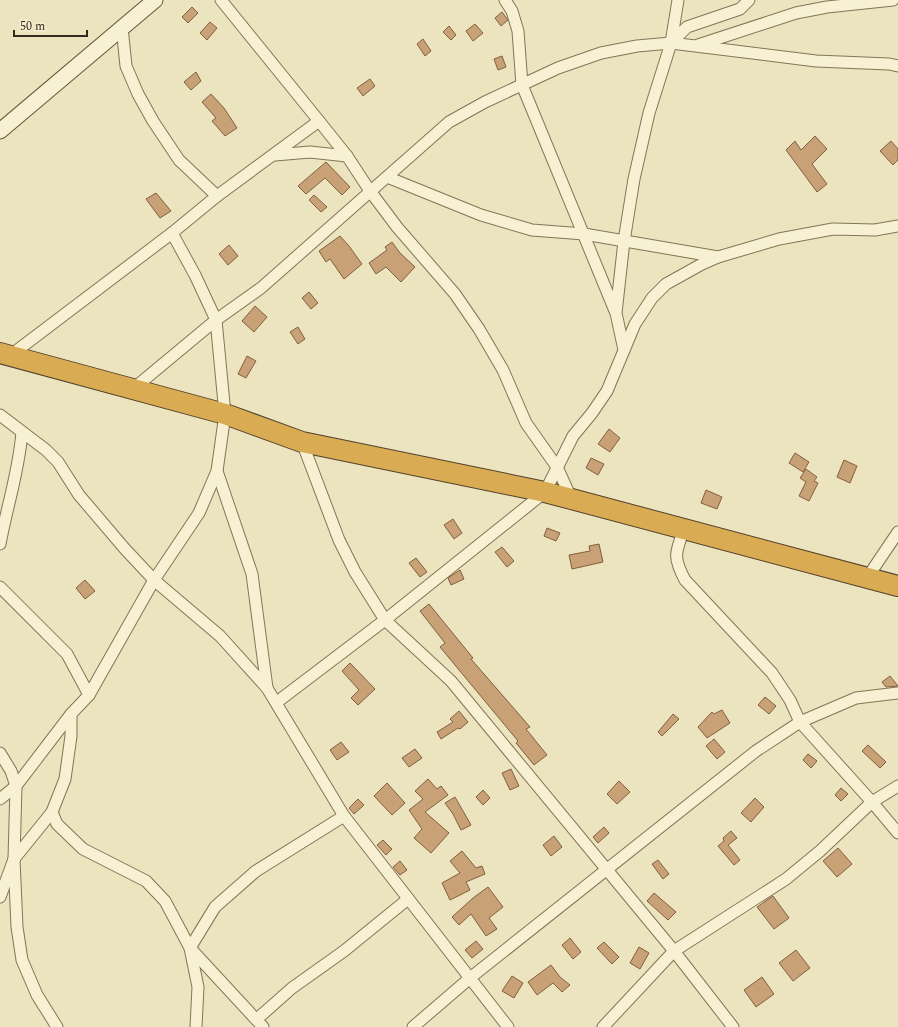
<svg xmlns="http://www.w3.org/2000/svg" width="898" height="1027" viewBox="0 0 898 1027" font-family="Spectral,serif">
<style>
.building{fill:#c9a176;stroke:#82603f}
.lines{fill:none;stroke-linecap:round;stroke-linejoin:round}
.street-casing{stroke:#847458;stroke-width:13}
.secondary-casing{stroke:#65553c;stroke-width:17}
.highway-casing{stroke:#51412d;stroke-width:22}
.street{stroke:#f7f0d2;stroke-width:11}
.secondary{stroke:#f7f0d2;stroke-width:15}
.highway{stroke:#d9ab52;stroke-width:20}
</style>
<rect width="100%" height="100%" fill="#ece3bf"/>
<g class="building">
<path d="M192 7 198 13 188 23 182 17Z"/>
<path d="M502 12 508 20 501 26 495 18Z"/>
<path d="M210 22 217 28 207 40 200 33Z"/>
<path d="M475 24 483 33 473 41 466 31Z"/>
<path d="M449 26 456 35 451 40 443 32Z"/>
<path d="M423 39 431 51 425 56 417 44Z"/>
<path d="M502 56 506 67 498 70 494 59Z"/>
<path d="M196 72 201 81 191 90 184 82Z"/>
<path d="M370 79 375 86 363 96 357 88Z"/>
<path d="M211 94 224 108 237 128 225 136 212 121 216 118 202 102Z"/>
<path d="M815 136 827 149 812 164 827 184 817 192 786 150 795 141 801 150Z"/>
<path d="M891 141 898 149V160L893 165 880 151Z"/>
<path d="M326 162 350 187 342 195 325 178 306 194 298 186Z"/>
<path d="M156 193 171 211 160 218 146 199Z"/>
<path d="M314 195 327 207 321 212 309 200Z"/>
<path d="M340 236 349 246 362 264 344 279 330 259 326 262 319 251Z"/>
<path d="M392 242 400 253 415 267 401 282 386 267 376 274 369 263 387 250 385 247Z"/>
<path d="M229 245 238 256 228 265 219 254Z"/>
<path d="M309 292 318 303 311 309 302 298Z"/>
<path d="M255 306 267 317 254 332 242 321Z"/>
<path d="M298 327 305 339 298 344 290 332Z"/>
<path d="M247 356 256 361 246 378 238 374Z"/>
<path d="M609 429 620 438 610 452 598 444Z"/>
<path d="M795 453 809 462 803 472 789 463Z"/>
<path d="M591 458 604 464 598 475 586 468Z"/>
<path d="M844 460 857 466 850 483 837 477Z"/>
<path d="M806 469 817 477 814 481 818 483 809 501 799 496 806 482 800 478Z"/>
<path d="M706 490 722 497 717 509 701 503Z"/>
<path d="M453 519 462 533 454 539 444 525Z"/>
<path d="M547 528 560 533 556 541 544 536Z"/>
<path d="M599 544 603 562 572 569 569 555 590 551 589 546Z"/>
<path d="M502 547 514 561 507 567 495 552Z"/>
<path d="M416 558 427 572 420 577 409 563Z"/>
<path d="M460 570 464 579 451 585 448 578Z"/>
<path d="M85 580 95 591 85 599 76 588Z"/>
<path d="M429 604 473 658 471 659 530 727 526 729 547 755 534 765 516 743 518 741 440 647 445 643 420 611Z"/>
<path d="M350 663 375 689 358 705 351 698 359 690 342 671Z"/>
<path d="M890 676 898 686 886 687 882 682Z"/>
<path d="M765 697 776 706 769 714 758 705Z"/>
<path d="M722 710 730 723 707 738 698 727 712 712 714 714Z"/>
<path d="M459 711 468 722 460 729 458 728 441 739 437 732 453 722 450 719Z"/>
<path d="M673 714 679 719 662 736 658 732Z"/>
<path d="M714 739 725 752 717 759 706 746Z"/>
<path d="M341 742 349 752 337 760 330 750Z"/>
<path d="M868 745 886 762 880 768 862 751Z"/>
<path d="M415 749 422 758 409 767 402 758Z"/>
<path d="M808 754 817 761 811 768 803 760Z"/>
<path d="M511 769 519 786 510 790 502 773Z"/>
<path d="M428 779 437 789 441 786 448 795 425 812 449 833 431 853 414 838 422 829 409 810 423 799 415 791Z"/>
<path d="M619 781 630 792 617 804 607 794Z"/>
<path d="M387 783 405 803 392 815 374 796Z"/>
<path d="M841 788 848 794 841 801 835 795Z"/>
<path d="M483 790 490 798 483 805 476 797Z"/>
<path d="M455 797 471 825 461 830 453 814 445 803Z"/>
<path d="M755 798 764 807 751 822 741 813Z"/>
<path d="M358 799 364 805 354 814 349 808Z"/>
<path d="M604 827 609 833 598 843 593 837Z"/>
<path d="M731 831 737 838 728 845 740 860 734 865 718 846 724 841 723 838Z"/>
<path d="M554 836 562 847 551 856 543 845Z"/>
<path d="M383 840 392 849 386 855 377 845Z"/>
<path d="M838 848 852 864 837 877 823 861Z"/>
<path d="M462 851 476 868 482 866 485 874 466 882 470 890 450 900 442 883 460 873 450 861Z"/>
<path d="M658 860 669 874 663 879 652 864Z"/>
<path d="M400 861 407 870 400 875 393 867Z"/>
<path d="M488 887 503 907 489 918 497 929 486 936 471 914 459 925 452 917 473 898Z"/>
<path d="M654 893 676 912 668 920 647 901Z"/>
<path d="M773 896 789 918 774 929 757 907Z"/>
<path d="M570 938 581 952 573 959 562 945Z"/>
<path d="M476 941 483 949 472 958 465 950Z"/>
<path d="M604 942 619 957 612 964 597 948Z"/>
<path d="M639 947 649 953 640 969 630 963Z"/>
<path d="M796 950 810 968 793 981 779 963Z"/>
<path d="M551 965 560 977 570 985 562 992 553 983 537 995 528 982Z"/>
<path d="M512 976 523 983 514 998 502 991Z"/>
<path d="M762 977 774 994 756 1007 744 990Z"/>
</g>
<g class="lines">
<defs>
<g id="street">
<path d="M221 0 319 121 347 156 370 191 397 227 455 294 479 329 503 370 526 423 557 467 572 500"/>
<path d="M505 0 512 11 518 31 522 85 615 311"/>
<path d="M122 27 126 66 138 94 153 121 179 160 217 196"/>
<path d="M671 43 687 27 740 9 749 0"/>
<path d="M698 45 796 13 827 7 893 0"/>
<path d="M275 155 310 152 347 156"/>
<path d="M387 177 481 215 532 230 584 234 718 257"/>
<path d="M172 233 195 275 216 320 225 414 217 471 252 574 267 688"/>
<path d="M624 350 616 313 624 241 634 179 649 113 671 43 678 0"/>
<path d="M11 355 172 233 217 196 319 121"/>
<path d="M133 389 216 320 261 288 449 122 485 102 558 68 601 53 637 46 671 43 816 61 889 64 898 66"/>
<path d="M0 415 46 450 58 462 79 495 125 549 154 580 220 636 267 688 344 816 508 1027"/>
<path d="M302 442 339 540 355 572 385 620 451 681 674 951 733 1027"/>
<path d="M217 471 199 513 154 580 89 695 71 714V736L65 779 52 812 57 824 83 849 146 881 165 901 190 948 263 1027"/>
<path d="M684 530C675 552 673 558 685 580L772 673 790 700 800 722 872 802 898 833"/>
<path d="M0 544C7 506 19 471 22 432"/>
<path d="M867 578 898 532"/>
<path d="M0 587 67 654 89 695"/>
<path d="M277 702 385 620 545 492 573 436 592 413 607 391 635 324 652 298 666 284 702 264 718 257 779 239 833 229 875 230 898 226"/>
<path d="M0 753 11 771 16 786 14 859 17 927 22 960 37 995 57 1027"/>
<path d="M0 799 16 786 71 714"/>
<path d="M0 897 14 859 52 812"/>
<path d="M257 1019 292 988 344 951 408 899"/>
<path d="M196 1027 198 987 190 948 215 907 256 871 344 816"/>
<path d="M413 1027 470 978 756 751 800 722 856 698 898 693"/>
<path d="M603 1027 674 951 786 879 820 851 872 802 898 786"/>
</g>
<path id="secondary" d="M0 131 155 0"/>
<path id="highway" d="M0 353 225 414 302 442 545 492 898 586"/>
</defs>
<use href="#street" class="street-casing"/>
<use href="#secondary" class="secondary-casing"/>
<use href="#highway" class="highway-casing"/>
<use href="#street" class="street"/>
<use href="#secondary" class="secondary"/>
<use href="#highway" class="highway"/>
</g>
<path d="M14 30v6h73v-6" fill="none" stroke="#342a1c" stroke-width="2"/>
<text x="20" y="30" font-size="12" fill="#342a1c" stroke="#f3ecce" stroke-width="3" paint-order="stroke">50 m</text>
</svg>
